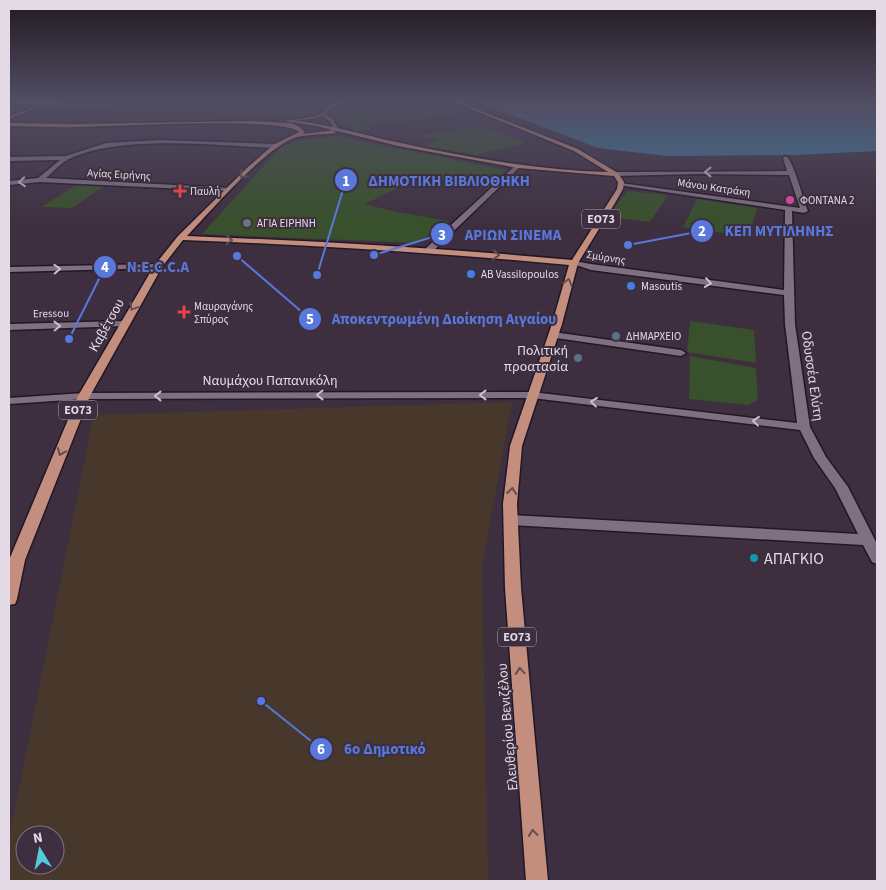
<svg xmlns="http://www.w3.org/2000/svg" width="886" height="890" viewBox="0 0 886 890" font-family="'Source Sans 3',sans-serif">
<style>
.education{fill:#48382c;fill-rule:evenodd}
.green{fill:#38502b}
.water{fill:#3c779b}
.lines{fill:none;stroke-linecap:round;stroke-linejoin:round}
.minor-casing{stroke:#231625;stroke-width:3}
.primary-casing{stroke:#231625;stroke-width:3}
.minor{fill:#7f6f81;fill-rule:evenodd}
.primary{fill:#c38e7d;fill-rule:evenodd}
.oneway{stroke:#cabfcc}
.oneway2{stroke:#654c52}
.health-dot{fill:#e0444e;stroke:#3d2f3f;stroke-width:2}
.hotel-dot{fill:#d1479c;stroke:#3d2f3f;stroke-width:2}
.worship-dot{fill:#6b7280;stroke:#3d2f3f;stroke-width:2}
.shop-dot{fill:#3f7fe0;stroke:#3d2f3f;stroke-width:2}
.service-dot{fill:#5c6f8a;stroke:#3d2f3f;stroke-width:2}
.culture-dot{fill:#0f9aa8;stroke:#3d2f3f;stroke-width:2}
.labels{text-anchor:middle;stroke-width:4;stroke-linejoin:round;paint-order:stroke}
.far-street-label{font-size:11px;fill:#e3dae5;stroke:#3d2f3f}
.far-poi-label{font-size:11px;fill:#e3dae5;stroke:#3d2f3f;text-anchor:start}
.shield{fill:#3d2f3f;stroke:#b1a7b3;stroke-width:1}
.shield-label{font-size:12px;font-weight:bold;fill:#e3dae5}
.street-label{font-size:14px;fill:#e3dae5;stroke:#3d2f3f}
.poi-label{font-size:14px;fill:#e3dae5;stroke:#3d2f3f;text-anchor:end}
.near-poi-label{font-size:16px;fill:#e3dae5;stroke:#3d2f3f;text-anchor:start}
.leader{fill:none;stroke:#5878dc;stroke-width:2}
.callout-dot{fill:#5878dc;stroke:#3d2f3f;stroke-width:2}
.mark-label{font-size:15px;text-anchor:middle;font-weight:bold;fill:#fff}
.callout-label{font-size:15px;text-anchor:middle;font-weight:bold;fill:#5878dc;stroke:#3d2f3f;stroke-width:4;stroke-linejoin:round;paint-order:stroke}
</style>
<rect width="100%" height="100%" fill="#3d2f3f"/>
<g class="education">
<path d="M144 100H334L310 114 284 118 117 121 126 108Z"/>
<path d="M512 402 482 567 488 881H9V838L92 423 91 415ZM25 835H55V865H25Z"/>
</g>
<g class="green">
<path d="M351 100H432L463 112 437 115 440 117 365 124 371 129 355 131 337 120 331 113Z"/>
<path d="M256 107H299L295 112H250Z"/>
<path d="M481 126 526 143 476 155 425 146 439 140 417 136Z"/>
<path d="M336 136 506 170 489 189 420 177 365 204 392 211 449 221 417 243 202 234 281 147 303 140Z"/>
<path d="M78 184 106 185 72 208 41 207Z"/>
<path d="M627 191 668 195 650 222 608 217Z"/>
<path d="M697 199 757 208 749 237 683 227Z"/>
<path d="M690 321 754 330 756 363 687 352Z"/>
<path d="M690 356 756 368 758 400 748 405 689 399Z"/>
</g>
<path class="water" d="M473 100H877V151L796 155 667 156 598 148Z"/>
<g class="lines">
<defs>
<g id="minor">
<path d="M339 100H344L325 114 333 119 340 131H336L329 121 322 116 317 118 288 122 286 121 316 116Z"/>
<path d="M9 101 118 106 120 107 44 105 9 119V116L39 105 9 103Z"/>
<path d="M159 140 275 144 278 146 275 148C216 146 122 134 69 159 61 163 53 172 46 178L230 188 231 189 228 191 40 182 9 185V181L38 178 60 160 9 161V157L66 156 106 143Z"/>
<path d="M786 156C794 162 803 199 808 211L804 213 792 211 795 324 810 427 826 457 848 487 875 540 877 544V564L872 562 863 545 511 525 506 524 504 520 506 516 511 515 858 534 835 488 814 458 800 430 532 398 84 399 9 404V398L84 393 532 392 797 423 785 324 784 295 591 270 570 263 574 261 591 264 784 290 785 210 618 185 621 183 800 208 789 175 697 174 616 176 613 174 616 172 787 171 783 158Z"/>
<path d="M516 165 521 166 432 252H426V248Z"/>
<path d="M158 264 162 266 161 268 9 272V267Z"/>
<path d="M123 321 126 322V326L9 330V324Z"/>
<path d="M553 332 681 350 686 353 681 356 549 337 548 335Z"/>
</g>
<path id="primary" d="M449 100H454L578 149 618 173 624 182 623 189 615 203 578 263 562 324 522 446 517 504 521 588 548 881H526L505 588 503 504 510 446 552 324 569 265C441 253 312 245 183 240L162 267 90 396 25 560 17 599 15 604 9 605V560L78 396 154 266 178 236 249 166 273 145 299 132C282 116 111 127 78 127 55 128 32 126 9 126V123L76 124 249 121 291 123 300 127 305 132 303 134 334 130 336 133C323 135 306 134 294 138 263 150 212 210 187 236 316 241 444 248 572 260L617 189 618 182 614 176 518 168 398 146 316 126 286 121 288 120C325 123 360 134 396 142 465 157 537 170 608 172L574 151Z"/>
</defs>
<use href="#minor" class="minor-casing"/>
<use href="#primary" class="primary-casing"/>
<use href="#minor" class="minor"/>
<use href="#primary" class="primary"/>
</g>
<defs><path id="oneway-chevron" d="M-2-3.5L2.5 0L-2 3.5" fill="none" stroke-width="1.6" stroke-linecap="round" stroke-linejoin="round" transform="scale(1.25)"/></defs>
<g class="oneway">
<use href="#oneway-chevron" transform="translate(708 172) rotate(-180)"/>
<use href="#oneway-chevron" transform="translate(22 182) rotate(175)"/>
<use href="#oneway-chevron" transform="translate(57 269) rotate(-2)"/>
<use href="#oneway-chevron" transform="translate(708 283) rotate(8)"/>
<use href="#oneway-chevron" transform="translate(57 326) rotate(-1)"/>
<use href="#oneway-chevron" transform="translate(320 395) rotate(180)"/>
<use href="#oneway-chevron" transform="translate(483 395) rotate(180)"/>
<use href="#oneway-chevron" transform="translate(158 396) rotate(180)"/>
<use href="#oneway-chevron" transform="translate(594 402) rotate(-173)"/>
<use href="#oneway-chevron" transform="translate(756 421) rotate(-173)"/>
</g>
<g class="oneway2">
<use href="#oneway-chevron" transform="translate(243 175) rotate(135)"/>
<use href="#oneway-chevron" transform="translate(229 240) rotate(2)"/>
<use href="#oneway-chevron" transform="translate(496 255) rotate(5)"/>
<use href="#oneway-chevron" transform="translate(568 282) rotate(-75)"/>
<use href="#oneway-chevron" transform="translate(133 307) rotate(121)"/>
<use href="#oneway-chevron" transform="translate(61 452) rotate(112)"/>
<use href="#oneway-chevron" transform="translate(512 491) rotate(-84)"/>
<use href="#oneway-chevron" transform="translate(520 671) rotate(-95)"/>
<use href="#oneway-chevron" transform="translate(533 833) rotate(-95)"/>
</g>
<linearGradient id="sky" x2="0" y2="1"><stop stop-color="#221a23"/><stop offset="0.45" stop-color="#514d63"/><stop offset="1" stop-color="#514d63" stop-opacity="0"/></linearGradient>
<rect width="886" height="224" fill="url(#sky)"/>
<g class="health-dot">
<path d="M177.5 183.5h5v5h5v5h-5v5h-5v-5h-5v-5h5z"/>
<path d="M181.5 304.5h5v5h5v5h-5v5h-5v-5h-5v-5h5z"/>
</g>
<circle class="hotel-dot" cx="790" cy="200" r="5"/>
<circle class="worship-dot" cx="247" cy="223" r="5"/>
<g class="shop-dot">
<circle cx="471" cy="274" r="5"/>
<circle cx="631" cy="286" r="5"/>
</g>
<g class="service-dot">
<circle cx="616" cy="336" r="5"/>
<circle cx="578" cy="358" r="5"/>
</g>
<circle class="culture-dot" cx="754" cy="558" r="5"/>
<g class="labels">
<g class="far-street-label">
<text transform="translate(119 174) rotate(3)" y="4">Αγίας Ειρήνης</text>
<text transform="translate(714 187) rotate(8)" y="4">Μάνου Κατράκη</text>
<text transform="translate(606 257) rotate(9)" y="4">Σμύρνης</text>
<text transform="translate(51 313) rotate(-1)" y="4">Eressou</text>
</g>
<g class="far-poi-label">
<text x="190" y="195">Παυλή</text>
<text x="800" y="204">ΦΟΝΤΑΝΑ 2</text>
<text x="257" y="227">ΑΓIA ΕΙΡΗΝΗ</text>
<text x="481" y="278">AB Vassilopoulos</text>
<text x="641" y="290">Masoutis</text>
<text x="194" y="310">Μαυραγάνης<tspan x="194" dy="13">Σπύρος</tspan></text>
<text x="626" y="340">ΔΗΜΑΡΧΕΙΟ</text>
</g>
<g class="shield">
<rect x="582" y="209.5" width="38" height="19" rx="4"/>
<rect x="59" y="400.5" width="38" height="19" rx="4"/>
<rect x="498" y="627.5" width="38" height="19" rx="4"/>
</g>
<g class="shield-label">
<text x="601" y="223">ΕΟ73</text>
<text x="78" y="414">ΕΟ73</text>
<text x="517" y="641">ΕΟ73</text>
</g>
<g class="street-label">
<text transform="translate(106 325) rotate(-61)" y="5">Καβέτσου</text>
<text transform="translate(813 376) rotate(82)" y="5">Οδυσσέα Ελύτη</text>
<text x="270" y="385">Ναυμάχου Παπανικόλη</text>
<text transform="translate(507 727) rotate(-95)" y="5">Ελευθερίου Βενιζέλου</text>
</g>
<g class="poi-label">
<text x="568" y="355">Πολιτική<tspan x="568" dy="16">προατασία</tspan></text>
</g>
<g class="near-poi-label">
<text x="764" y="564">ΑΠΑΓΚΙΟ</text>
</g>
</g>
<path class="leader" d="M317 275L346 180M628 245L702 231M374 255L442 234M69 339L105 267M237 256L310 319M261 701L321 749"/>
<g class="callout-dot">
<circle cx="317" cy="275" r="5"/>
<circle cx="628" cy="245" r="5"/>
<circle cx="374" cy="255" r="5"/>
<circle cx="69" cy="339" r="5"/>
<circle cx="237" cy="256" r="5"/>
<circle cx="261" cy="701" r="5"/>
<circle cx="346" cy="180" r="12"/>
<circle cx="702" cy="231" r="12"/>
<circle cx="442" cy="234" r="12"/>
<circle cx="105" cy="267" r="12"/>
<circle cx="310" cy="319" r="12"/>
<circle cx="321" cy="749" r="12"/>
</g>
<g class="mark-label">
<text x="346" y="186">1</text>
<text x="702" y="236">2</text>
<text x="442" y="240">3</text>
<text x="105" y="272">4</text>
<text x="310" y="324">5</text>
<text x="321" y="754">6</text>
</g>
<g class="callout-label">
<text x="449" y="186">ΔΗΜΟΤΙΚΗ ΒΙΒΛΙΟΘΗΚΗ</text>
<text x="779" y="236">ΚΕΠ ΜΥΤΙΛΗΝΗΣ</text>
<text x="513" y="240">ΑΡΙΩΝ ΣΙΝΕΜΑ</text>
<text x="158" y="272">N.E.C.C.A</text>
<text x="444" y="324">Αποκεντρωμένη Διοίκηση Αιγαίου</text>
<text x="385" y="754">6ο Δημοτικό</text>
</g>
<rect width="886" height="890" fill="none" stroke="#e3dae5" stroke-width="20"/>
<g transform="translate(40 850) rotate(350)"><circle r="24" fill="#3d2f3f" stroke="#7f7381"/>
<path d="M0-4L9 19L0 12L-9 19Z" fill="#53cbdb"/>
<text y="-8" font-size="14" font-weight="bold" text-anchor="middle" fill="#e3dae5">N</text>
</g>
</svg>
